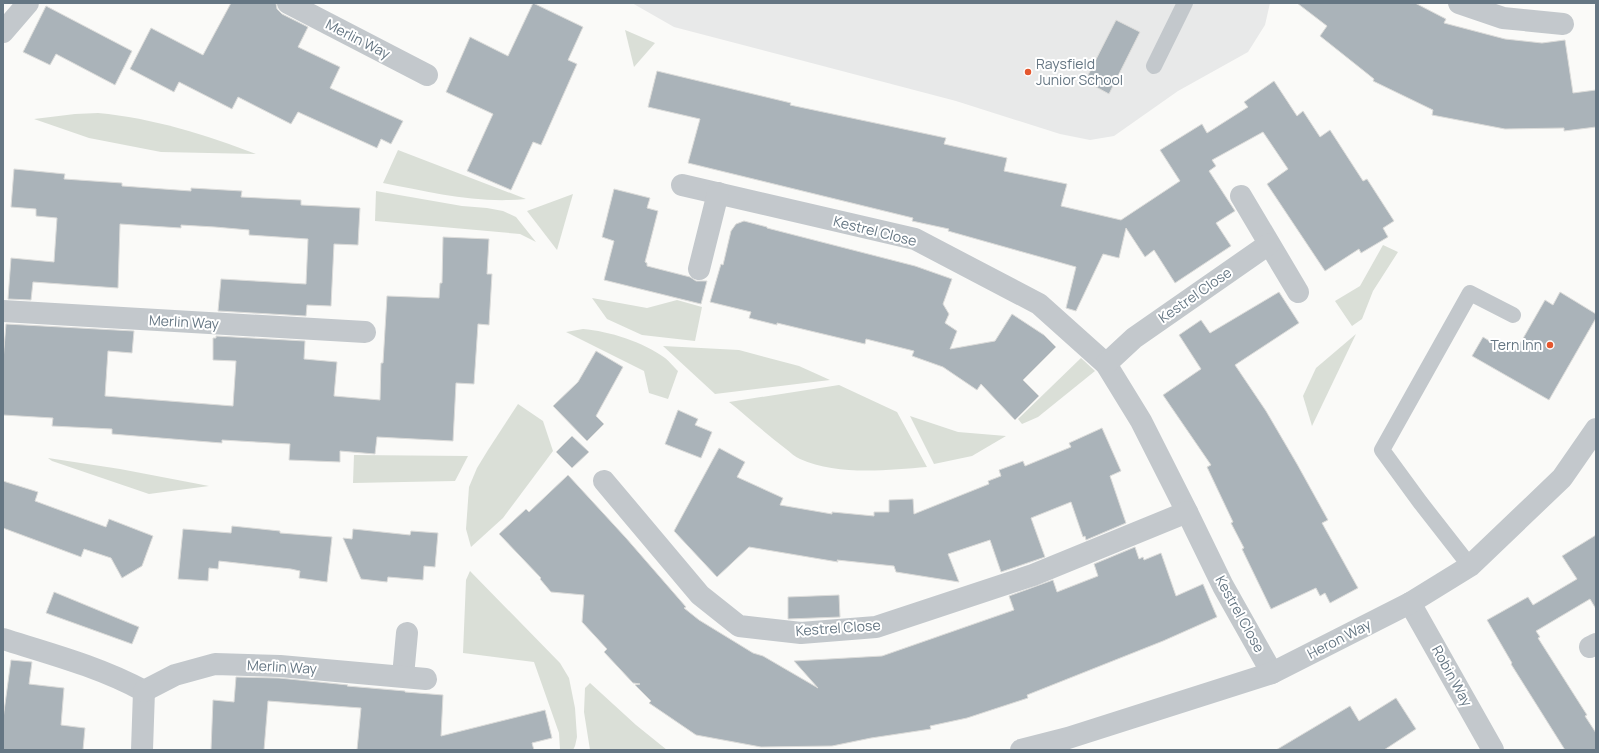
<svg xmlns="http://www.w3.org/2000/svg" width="1599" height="753" viewBox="0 0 1599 753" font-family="Manrope,sans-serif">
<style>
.built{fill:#e8e9e9}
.green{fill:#dadfd7}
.building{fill:#aab3b9;stroke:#dcdcda}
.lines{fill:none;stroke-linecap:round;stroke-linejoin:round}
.service{stroke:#c3c8cc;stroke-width:16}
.minor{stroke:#c3c8cc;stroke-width:22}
.tertiary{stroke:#c3c8cc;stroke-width:22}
.poi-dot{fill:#e4572e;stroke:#fff;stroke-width:1.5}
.labels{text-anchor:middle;stroke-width:4;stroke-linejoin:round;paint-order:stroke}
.street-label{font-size:14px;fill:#657683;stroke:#fff}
.poi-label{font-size:14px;fill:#657683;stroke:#fff;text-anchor:start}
</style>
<rect width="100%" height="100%" fill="#fafaf8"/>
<path class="built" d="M632 3H1270L1265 25 1248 52 1178 91 1114 136 1090 140 1060 134 956 101 674 27Z"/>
<g class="green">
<path d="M625 30 655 43 634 67Z"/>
<path d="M98 113C153 118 206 135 256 154L161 152 89 138 34 119 75 114Z"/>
<path d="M398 150 526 199C477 204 430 192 383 183Z"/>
<path d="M376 191 462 206 487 208 503 211 516 217 536 242 520 234 375 221Z"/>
<path d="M573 194 557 250 527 211Z"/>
<path d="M1383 245 1398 252 1373 291 1362 319 1352 326 1335 301 1360 286Z"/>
<path d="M592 298 647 308 677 300 702 307 695 341 642 335 607 319Z"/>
<path d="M583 329C609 331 643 342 665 358 669 361 674 367 678 371L668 399 649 393 644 371 566 332Z"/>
<path d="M1356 334 1312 426 1303 396 1316 368Z"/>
<path d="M663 346 739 350 799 366 830 380 715 394Z"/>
<path d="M1081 358 1095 371 1038 417 1022 424 1018 419Z"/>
<path d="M839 385 897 412 927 467C888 470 837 476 800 459 795 457 790 452 786 449 766 434 748 417 729 402Z"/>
<path d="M518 404 543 421 553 451 503 518 471 547 466 529 469 487 477 468 488 450Z"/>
<path d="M910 416 958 432 1006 436 972 456 934 464Z"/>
<path d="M354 455 468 456 455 481 353 483Z"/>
<path d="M48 458 120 469 209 486 149 494 52 461Z"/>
<path d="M470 571 560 663 569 678 575 708 577 737 575 746 573 750H560L559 733 534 662 463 653 466 580Z"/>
<path d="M590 683 636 725 667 750H590L584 712 585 688Z"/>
</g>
<g class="building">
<path d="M231 3H276L277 9 282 14 308 27 298 47 340 67 330 88 403 121 391 144 381 139 377 148 298 112 291 124 238 97 232 109 179 82 174 92 130 69 151 28 203 55Z"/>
<path d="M533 3 583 27 568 60 577 64 541 145 533 142 511 190 467 171 493 114 446 92 470 37 508 56Z"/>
<path d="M1297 3H1415L1446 19 1444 23 1505 39 1542 43 1565 40 1573 93 1596 90V127L1564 131V128L1505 129 1432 115 1433 110 1373 81 1374 79 1320 36 1327 26Z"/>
<path d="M46 6 132 51 115 85 56 54 50 65 23 52Z"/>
<path d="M1116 20 1140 32 1109 94 1085 81Z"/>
<path d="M657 71 791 103 790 105 946 138 944 144 1007 158 1004 171 1067 184 1061 206 1121 220 1180 181 1160 150 1202 124 1207 133 1248 107 1244 102 1274 81 1297 116 1303 111 1320 137 1330 130 1363 181 1367 179 1394 221 1383 228 1388 237 1361 253 1359 249 1325 271 1267 184 1288 169 1263 132 1212 160 1216 166 1209 171 1235 211 1216 223 1231 246 1175 283 1154 250 1145 257 1126 228 1119 258 1103 254 1076 311 1066 308 1076 267 948 231 949 229 912 221 913 218 688 163 700 119 648 107Z"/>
<path d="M14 169 65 174 64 179 122 183V186L191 191V188L242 191 241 197 301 200V205L360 208 358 245 334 244 331 306 307 305 306 316 218 311 221 279 306 284 308 239 249 235V230L215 227 181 225V228L120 224 118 288 33 282 31 300 8 299 11 258 54 262 57 218 36 216V209L11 207Z"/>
<path d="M614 189 650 198 647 208 658 211 645 262 647 263V266L690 277 696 281H707L701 304 604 280 614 241 602 237Z"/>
<path d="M744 221 767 227V228L915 266 952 279 943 304 949 314 945 323 957 331 950 349 995 341 1012 314 1044 335 1056 347 1023 380 1039 396 1015 420 981 384 977 390 943 367 912 356 914 351 866 339 865 344 777 323V325L749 318 751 312 710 302 721 264 723 265 731 231 736 224Z"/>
<path d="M443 237 489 239 487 274H492L489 325 478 324 474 384 456 383 453 441 377 437 375 454 340 451V462L289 460 290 444 222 440V443L197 441 112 434V429L52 426 53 418 3 415V361L6 324 134 331 132 353 108 351 105 396 233 406 236 361 213 360V338H216V336L305 341 304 359 337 362 334 396 380 400 381 363H383L387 296 439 298 440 283H442Z"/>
<path d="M1279 292 1299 323 1235 365 1266 411 1297 464 1328 520 1322 523 1358 588 1330 603 1325 593 1320 596 1316 588 1271 609 1242 549 1244 548 1231 523 1233 522 1207 467 1211 465 1163 395 1201 369 1179 335 1201 320 1210 333Z"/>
<path d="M1560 292 1596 314V318L1549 400 1472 356 1483 337 1501 348 1505 342 1517 349 1545 300 1553 305Z"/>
<path d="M596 351 623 367 596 416 604 424 587 441 553 406 578 382Z"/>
<path d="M678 410 698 419 695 425 712 432 701 458 665 444Z"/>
<path d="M1102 428 1121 471 1110 476 1126 523 1086 540 1085 536 1083 537 1071 502 1031 518 1045 557 1001 572 990 540 948 554 959 582 896 572 894 566 837 560 838 562 749 547 717 577 674 531 719 448 745 462 737 477 783 498 780 505 832 514V512L874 516V512H889V500L913 499 914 514 989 484 988 481 1001 476 999 470 1023 461 1025 466 1071 447 1069 443Z"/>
<path d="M572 436 589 452 572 468 556 452Z"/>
<path d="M568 475 626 538 686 607 684 608 699 620 753 653 763 656 818 688 794 661 882 656 1014 610 1009 596 1053 580 1057 592 1098 576 1094 564 1135 547 1139 559 1143 557 1144 560 1161 553 1176 596 1203 584 1217 617 1163 641 1027 695 1028 698 967 718 930 726 931 729 871 738 832 746 761 747 696 735 649 703 651 701 635 685 640 684 633 683 604 652 607 649 582 622 584 595 551 592 540 579 541 578 499 534 526 509 529 512Z"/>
<path d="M3 481 38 492 35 501 106 527 109 519 153 536 142 566 122 578 111 558 84 549 81 557 3 528Z"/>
<path d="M232 526 280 531V533L332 537 327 582 299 578 300 571 291 569 219 561 218 569 209 568 208 581 178 579 183 529 231 533Z"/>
<path d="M353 529 410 535 411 531 438 533 435 567 424 566 423 580 388 577 387 582 361 579 343 538 352 539Z"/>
<path d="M1596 535V609L1590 599 1536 631 1540 637 1538 638 1587 715 1585 716 1596 733V750H1565L1511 664 1512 663 1487 620 1528 597 1533 605 1577 579 1562 556Z"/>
<path d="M54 592 139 627 132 644 46 613Z"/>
<path d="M839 595 840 617 788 619V597Z"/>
<path d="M11 660 32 662 29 684 64 688 61 725 85 728 83 750H3V719Z"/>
<path d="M236 677 279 678 348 685 347 686 405 691V692L443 695 441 736 545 710 552 738 532 743 534 750H357L361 708 268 701 264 750H211L213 700 234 702Z"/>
<path d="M1396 698 1416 729 1384 750H1276L1350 706 1359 721Z"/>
</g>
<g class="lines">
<g class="service">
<path d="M1154 66 1185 3"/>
<path d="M1470 566 1420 502 1382 450 1470 293 1513 315"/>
</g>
<g class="minor">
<path d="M288 3 427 75"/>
<path d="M1459 3 1503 18 1563 24"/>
<path d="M3 32 28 3"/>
<path d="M682 185 915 239 1039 304 1106 364 1141 421 1187 512 1223 586 1272 673"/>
<path d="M1241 196 1298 292"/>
<path d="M699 269 718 193"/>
<path d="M3 311 365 332"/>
<path d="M1106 364 1134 338 1269 244"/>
<path d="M604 481 700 595 739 626 801 633 876 627 1033 575 1187 512"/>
<path d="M1410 603 1493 750"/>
<path d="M3 639C51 654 100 667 144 691L142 750"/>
<path d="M1590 647 1596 644"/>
<path d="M403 676 407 633"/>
<path d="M144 691 175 675 215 664 280 666 426 679"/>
</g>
<path class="tertiary" d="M1021 750 1068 738 1272 673 1410 603 1470 566 1562 478 1596 429"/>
</g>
<g class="poi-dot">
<circle cx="1028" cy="72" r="4"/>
<circle cx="1550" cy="345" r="4"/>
</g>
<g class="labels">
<g class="street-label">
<text transform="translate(358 39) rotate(27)" y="5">Merlin Way</text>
<text transform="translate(875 231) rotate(14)" y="5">Kestrel Close</text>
<text transform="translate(1195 295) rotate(-35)" y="5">Kestrel Close</text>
<text transform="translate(184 322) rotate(3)" y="5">Merlin Way</text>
<text transform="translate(1240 614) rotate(61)" y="5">Kestrel Close</text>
<text transform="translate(838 628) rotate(-4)" y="5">Kestrel Close</text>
<text transform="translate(1339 639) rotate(-27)" y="5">Heron Way</text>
<text transform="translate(282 667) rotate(3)" y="5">Merlin Way</text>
<text transform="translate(1452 676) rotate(61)" y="5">Robin Way</text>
</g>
<g class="poi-label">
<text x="1036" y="69">Raysfield<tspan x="1036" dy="16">Junior School</tspan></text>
<text x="1542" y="350" text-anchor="end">Tern Inn</text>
</g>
</g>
<rect width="1599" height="753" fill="none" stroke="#657683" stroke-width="8"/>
</svg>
